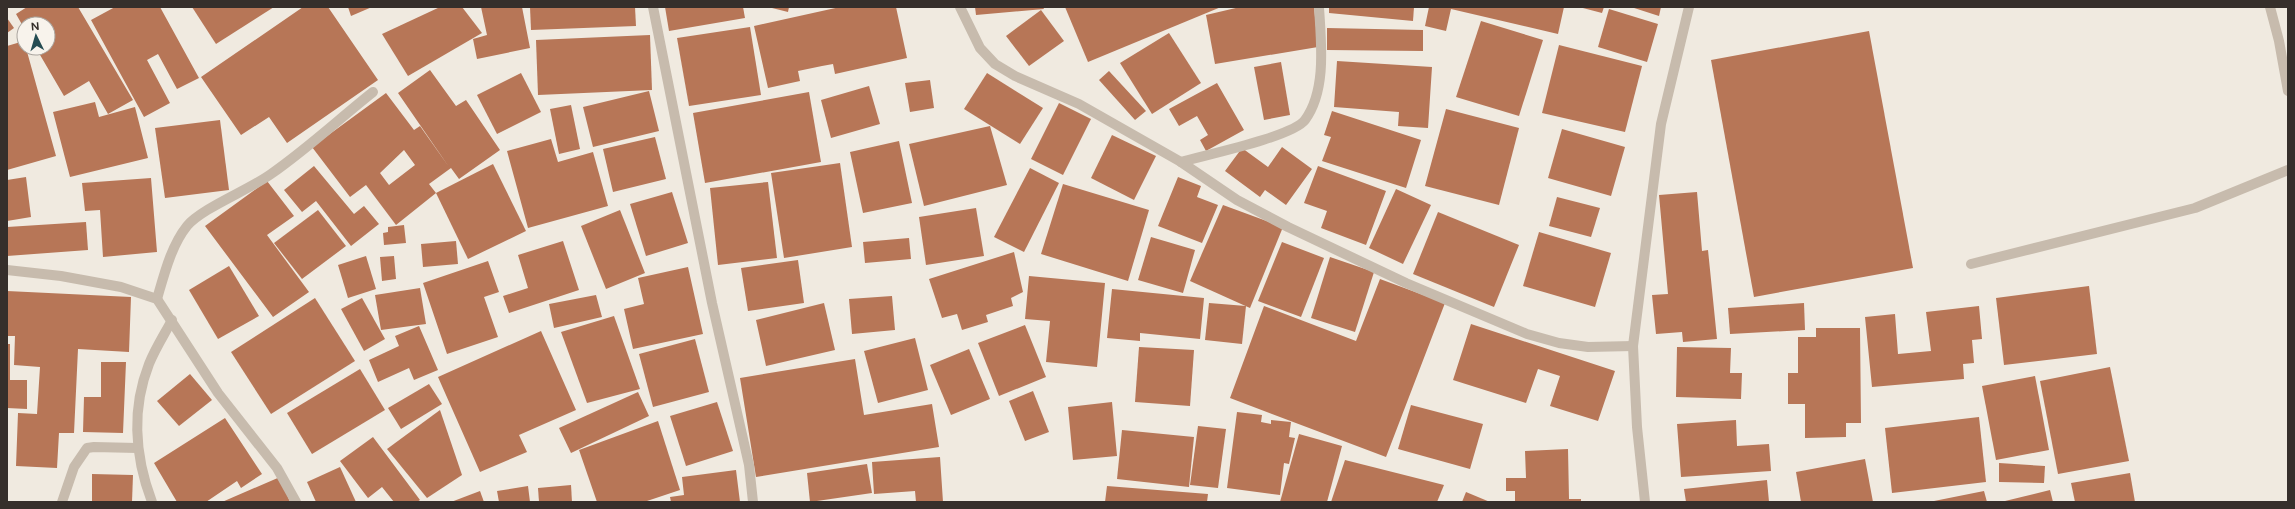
<svg xmlns="http://www.w3.org/2000/svg" width="2295" height="509" viewBox="0 0 2295 509" font-family="Figtree,sans-serif">
<style>
.building{fill:#b77657;fill-rule:evenodd}
.lines{fill:none;stroke-linecap:round;stroke-linejoin:round}
.service{stroke:#c7bbad;stroke-width:10}
.minor{stroke:#c7bbad;stroke-width:10}
</style>
<rect width="100%" height="100%" fill="#f0eae0"/>
<g class="building">
<path d="M27 7H78L133 100 108 114 89 81 64 96 36 48H48V24H24V28L16 14Z"/>
<path d="M115 7H160L199 78 177 89 158 54 147 60 170 103 144 117 91 20Z"/>
<path d="M192 7H274L216 44Z"/>
<path d="M303 7H328L378 80 287 143 269 117 241 135 201 77Z"/>
<path d="M348 7H372L351 16Z"/>
<path d="M440 7H462L482 33 408 76 382 34Z"/>
<path d="M481 7H522L530 48 477 59 473 39 487 35Z"/>
<path d="M530 7H635L636 26 531 30Z"/>
<path d="M665 7H743L745 18 669 31Z"/>
<path d="M768 7H789L788 12Z"/>
<path d="M840 7H896L907 58 835 74 833 64 822 66 798 71 800 81 768 88 754 26Z"/>
<path d="M975 7H1043L1044 9 976 15Z"/>
<path d="M1065 7H1221L1088 62Z"/>
<path d="M1240 7H1314L1318 47 1215 64 1206 15Z"/>
<path d="M1329 7H1414L1413 21 1329 13Z"/>
<path d="M1429 7H1564L1558 34 1451 9 1446 31 1425 26Z"/>
<path d="M1579 7H1604L1602 13Z"/>
<path d="M1631 7H1661L1659 16Z"/>
<path d="M1609 9 1658 24 1647 62 1598 47Z"/>
<path d="M1041 10 1064 41 1029 66 1006 36Z"/>
<path d="M7 18 14 28 7 33Z"/>
<path d="M1481 21 1543 40 1519 116 1456 97Z"/>
<path d="M750 27 761 95 689 106 677 38Z"/>
<path d="M1327 28 1423 30V51L1327 50Z"/>
<path d="M1869 31 1913 268 1754 297 1711 60Z"/>
<path d="M1169 33 1201 83 1152 114 1120 63Z"/>
<path d="M650 35 652 90 538 95 536 40Z"/>
<path d="M24 41V48H26L56 156 7 170V46Z"/>
<path d="M1559 45 1642 66 1625 132 1542 113Z"/>
<path d="M1337 61 1432 67 1428 128 1398 126 1399 112 1334 107Z"/>
<path d="M1281 62 1290 115 1264 120 1254 67Z"/>
<path d="M430 70 456 106 466 100 500 150 459 179 451 168 429 184 436 193 396 225 366 185 350 197 312 147 386 93 414 130 420 126 449 167 398 93ZM404 150 415 165 389 185 380 173Z"/>
<path d="M1109 71 1146 111 1135 120 1099 80Z"/>
<path d="M521 73 541 112 497 134 477 95Z"/>
<path d="M987 73 1043 108 1020 144 964 109Z"/>
<path d="M930 80 934 108 910 112 905 83Z"/>
<path d="M1217 83 1244 130 1206 151 1200 140 1208 135 1197 116 1179 126 1169 109Z"/>
<path d="M869 86 880 124 831 138 821 100Z"/>
<path d="M649 91 659 131 593 147 583 107Z"/>
<path d="M809 92 821 162 705 183 693 113Z"/>
<path d="M95 102 99 117 135 107 148 158 70 177 53 112Z"/>
<path d="M1059 103 1091 119 1063 175 1031 159Z"/>
<path d="M571 105 580 149 559 154 550 109Z"/>
<path d="M1446 109 1519 128 1499 205 1425 186Z"/>
<path d="M1332 111 1421 140 1406 188 1322 161 1331 137 1324 135Z"/>
<path d="M220 120 229 190 165 198 155 128Z"/>
<path d="M990 126 1007 185 924 206 909 144Z"/>
<path d="M1562 129 1625 147 1611 196 1548 178Z"/>
<path d="M1112 135 1156 156 1134 200 1091 178Z"/>
<path d="M655 137 666 179 613 192 603 149Z"/>
<path d="M551 139 558 162 593 152 608 206 528 228 507 151Z"/>
<path d="M899 141 912 203 863 213 850 152Z"/>
<path d="M1282 147 1312 169 1286 205 1265 190 1260 197 1225 171 1242 148 1268 167Z"/>
<path d="M840 163 852 247 784 258 771 173Z"/>
<path d="M493 164 526 231 468 259 436 193Z"/>
<path d="M314 166 354 214 364 206 379 224 351 246 316 201 302 212 284 190Z"/>
<path d="M1318 166 1386 191 1366 245 1321 228 1327 211 1304 203Z"/>
<path d="M1030 168 1059 183 1024 252 994 237Z"/>
<path d="M26 177 31 217 7 221V180Z"/>
<path d="M1178 177 1201 186 1197 197 1218 205 1202 243 1158 226Z"/>
<path d="M151 178 157 252 103 257 100 210 85 211 82 183Z"/>
<path d="M267 181 294 216 267 235 309 292 273 317 205 226Z"/>
<path d="M768 182 777 258 718 265 710 188Z"/>
<path d="M1063 184 1149 210 1128 281 1041 254Z"/>
<path d="M1396 189 1431 205 1403 264 1369 248Z"/>
<path d="M672 192 688 243 646 256 630 204Z"/>
<path d="M1697 192 1702 251 1708 250 1717 339 1683 342 1682 332 1656 334 1652 295 1668 294 1659 195Z"/>
<path d="M1557 197 1600 208 1591 237 1549 226Z"/>
<path d="M1223 205 1283 227 1250 308 1190 281Z"/>
<path d="M976 208 984 256 926 265 919 217Z"/>
<path d="M318 210 346 246 302 279 274 243Z"/>
<path d="M620 210 645 273 606 289 581 226Z"/>
<path d="M1438 212 1519 245 1494 307 1413 274Z"/>
<path d="M86 222 88 250 7 256V227Z"/>
<path d="M404 225 406 243 384 245 383 233 388 232V227Z"/>
<path d="M1539 232 1611 253 1595 307 1523 286Z"/>
<path d="M1151 237 1195 250 1183 293 1138 280Z"/>
<path d="M909 238 911 259 865 263 863 242Z"/>
<path d="M456 241 458 264 423 267 421 244Z"/>
<path d="M563 241 579 290 509 313 503 296 528 288 518 255Z"/>
<path d="M1282 242 1324 258 1301 317 1258 301Z"/>
<path d="M1014 252 1023 292 1011 298 1013 306 986 315 988 322 962 330 957 314 942 318 929 279Z"/>
<path d="M366 256 376 289 348 298 338 265Z"/>
<path d="M394 256 396 279 382 281 380 257Z"/>
<path d="M1330 257 1374 272 1355 332 1311 318Z"/>
<path d="M798 260 804 303 748 311 741 268Z"/>
<path d="M488 261 499 292 484 297 498 337 447 354 423 283Z"/>
<path d="M229 266 259 316 218 339 189 290Z"/>
<path d="M688 267 703 334 633 349 624 309 644 304 638 278Z"/>
<path d="M1029 276 1105 283 1097 367 1046 362 1050 321 1025 319Z"/>
<path d="M1380 279 1445 303 1386 457 1230 398 1264 306 1356 341Z"/>
<path d="M2089 286 2097 354 2004 365 1996 298Z"/>
<path d="M420 288 426 324 381 330 375 295Z"/>
<path d="M1112 289 1204 298 1200 339 1140 333V341L1107 338Z"/>
<path d="M7 291 131 297 129 352 78 349 74 433H59L57 468 16 466 18 413 37 414 40 367 14 365 15 336H7Z"/>
<path d="M596 295 602 317 554 328 549 304Z"/>
<path d="M892 296 895 330 852 334 849 299Z"/>
<path d="M315 298 355 361 271 414 231 352Z"/>
<path d="M362 298 385 339 364 351 341 309Z"/>
<path d="M824 303 835 350 766 366 756 320Z"/>
<path d="M1209 303 1246 306 1242 344 1205 340Z"/>
<path d="M1804 303 1805 330 1730 334 1728 308Z"/>
<path d="M1979 306 1982 339 1972 340 1974 363 1963 364 1964 379 1872 387 1865 317 1895 314 1898 354 1931 351 1926 312Z"/>
<path d="M614 316 640 389 587 403 561 332Z"/>
<path d="M1471 324 1615 371 1598 421 1550 406 1560 376 1538 369 1526 403 1453 380Z"/>
<path d="M1025 325 1046 377 999 396 978 343Z"/>
<path d="M419 326 438 370 414 380 409 368 378 382 369 360 399 346 395 336Z"/>
<path d="M1816 328H1860L1861 423H1846V437L1805 438V404H1788V373H1798V337H1816Z"/>
<path d="M541 331 576 410 519 435 527 452 480 472 438 377Z"/>
<path d="M915 338 928 390 878 403 864 351Z"/>
<path d="M695 339 709 392 653 407 639 354Z"/>
<path d="M7 344H10V380H27V409L7 408Z"/>
<path d="M1139 347 1194 350 1190 406 1135 402Z"/>
<path d="M1677 347 1731 348 1730 373H1742L1741 399 1676 397Z"/>
<path d="M969 349 990 399 951 415 930 365Z"/>
<path d="M855 359 864 415 932 404 939 447 756 477 740 378Z"/>
<path d="M101 362H126L123 433 83 432 84 397H101Z"/>
<path d="M2110 367 2129 461 2058 474 2040 381Z"/>
<path d="M360 369 385 410 312 454 287 413Z"/>
<path d="M190 374 212 400 179 426 157 401Z"/>
<path d="M2035 376 2049 450 1996 460 1982 386Z"/>
<path d="M429 384 442 404 401 429 388 408Z"/>
<path d="M1033 391 1049 432 1025 441 1009 401Z"/>
<path d="M638 392 649 416 571 453 559 428Z"/>
<path d="M717 402 733 451 686 466 670 416Z"/>
<path d="M1112 402 1117 456 1073 460 1068 407Z"/>
<path d="M1411 405 1483 424 1470 469 1398 449Z"/>
<path d="M440 410 462 475 427 498 387 449Z"/>
<path d="M1237 412 1262 415 1261 422 1271 424V420L1291 422 1289 437 1295 438 1289 464 1284 463 1280 495 1227 488Z"/>
<path d="M1979 417 1986 482 1892 493 1885 428Z"/>
<path d="M225 418 262 474 241 488 237 481 206 502H177L154 463Z"/>
<path d="M1736 420 1737 446 1769 444 1771 471 1681 477 1677 424Z"/>
<path d="M658 421 680 490 644 502H597L579 450Z"/>
<path d="M1198 426 1226 429 1218 488 1190 485Z"/>
<path d="M1122 430 1194 437 1189 487 1117 479Z"/>
<path d="M1299 434 1342 446 1327 502H1280Z"/>
<path d="M373 437 420 500 417 502H394L382 487 368 498 340 461Z"/>
<path d="M1568 449 1569 499H1581V502H1515V491H1506V478H1526L1525 451Z"/>
<path d="M940 457 943 502H916L915 491 874 494 872 462Z"/>
<path d="M1865 459 1873 502H1801L1796 472Z"/>
<path d="M1345 460 1444 485 1437 502H1331Z"/>
<path d="M1999 463 2045 466 2044 483 1999 482Z"/>
<path d="M867 464 872 493 810 502 807 473Z"/>
<path d="M340 467 356 502H316L307 482Z"/>
<path d="M736 470 740 502H671L670 497 684 495 682 477Z"/>
<path d="M2130 473 2135 502H2075L2071 483Z"/>
<path d="M92 474 133 475 132 502H92Z"/>
<path d="M280 477 290 502H222Z"/>
<path d="M1767 480 1769 502H1686L1684 489Z"/>
<path d="M571 485 572 502H539L538 488Z"/>
<path d="M528 486 530 502H499L497 491Z"/>
<path d="M1107 486 1208 494 1207 502H1105Z"/>
<path d="M2050 490 2053 502H2005V501Z"/>
<path d="M480 491 484 502H451Z"/>
<path d="M1984 491 1987 502H1934V501Z"/>
<path d="M1466 492 1490 502H1462Z"/>
</g>
<g class="lines">
<g class="service">
<path d="M2270 7 2279 41 2288 91"/>
<path d="M1971 264 2195 208 2288 170"/>
</g>
<g class="minor">
<path d="M653 7 712 303 749 465 753 502"/>
<path d="M960 7 980 48 995 64 1015 76 1079 104 1181 162 1237 200 1288 227 1406 283 1527 334 1559 343 1588 347 1633 346"/>
<path d="M1181 162C1205 155 1292 137 1305 120 1327 90 1321 42 1319 7"/>
<path d="M7 270 61 276 121 287 157 299 218 393 277 468 296 502"/>
<path d="M157 299C164 275 171 246 187 226 202 208 249 190 271 174 307 149 339 119 373 92"/>
<path d="M62 502 74 467 87 448 94 447 137 448"/>
<path d="M152 502C135 457 131 410 149 364 155 349 164 335 172 320"/>
<path d="M1645 502 1637 427 1633 346 1661 124 1689 7"/>
</g>
</g>
<rect width="2295" height="509" fill="none" stroke="#362f2b" stroke-width="16"/>
<g transform="translate(36 36) rotate(355)"><circle r="19" fill="#f8f3ec" stroke="#aaa59f"/>
<path d="M0-3L7 15L0 10L-7 15Z" fill="#254c52"/>
<text y="-6" font-size="11" font-weight="bold" text-anchor="middle" fill="#362f2b">N</text>
</g>
</svg>
